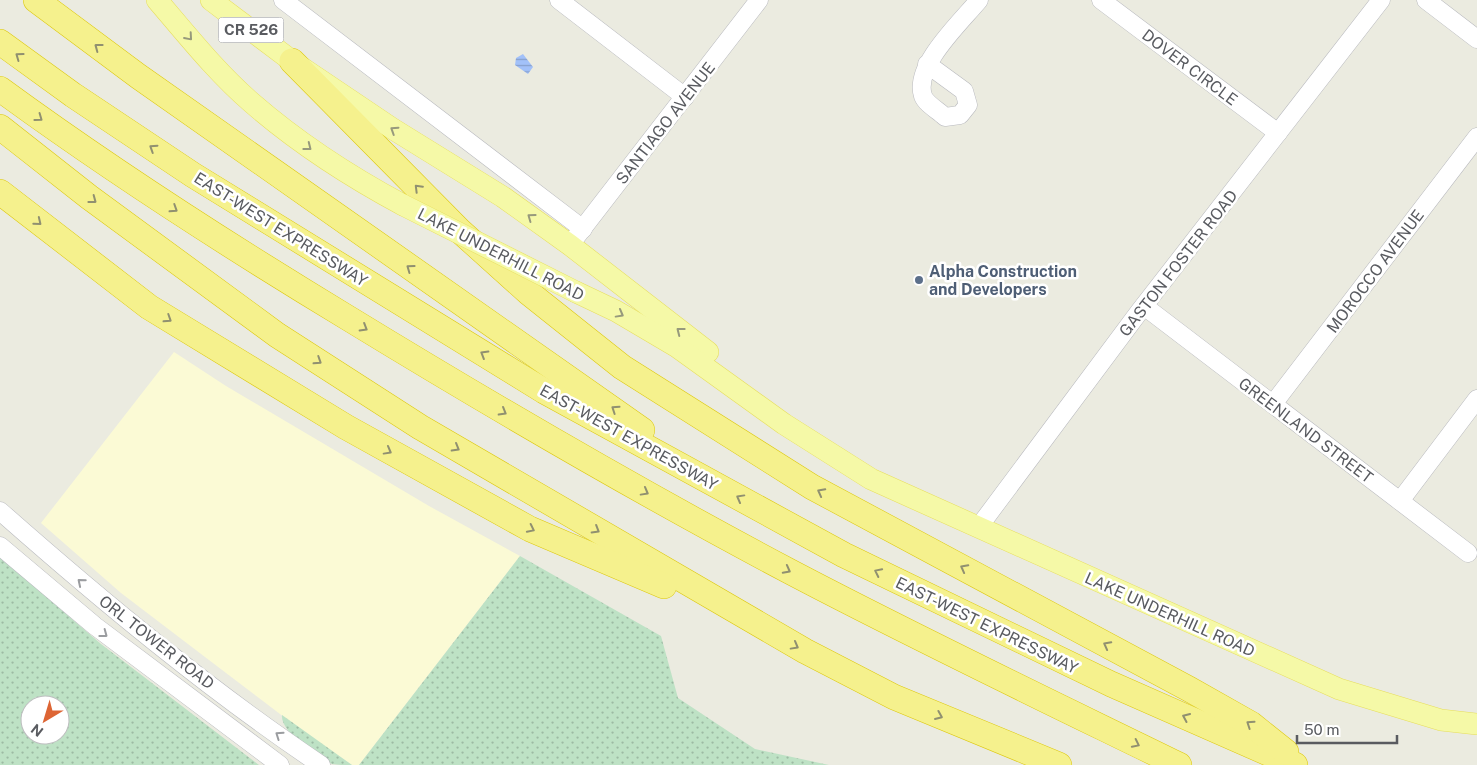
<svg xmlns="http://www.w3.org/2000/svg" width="1477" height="765" viewBox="0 0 1477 765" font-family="'Public Sans',sans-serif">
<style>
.commercial{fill:#fbfad5}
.grass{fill:url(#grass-dots);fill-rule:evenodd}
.water{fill:url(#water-rules)}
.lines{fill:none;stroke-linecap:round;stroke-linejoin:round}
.minor-casing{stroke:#b8b9be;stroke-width:19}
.major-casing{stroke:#e7de5d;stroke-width:22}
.highway-casing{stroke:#ddc80e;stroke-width:26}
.minor{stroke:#fff;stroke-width:18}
.major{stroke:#f5f9a7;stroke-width:21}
.highway{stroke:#f5f18d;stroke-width:25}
.major-bridge-casing{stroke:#e7de5d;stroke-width:22;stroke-linecap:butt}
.major-bridge{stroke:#f5f9a7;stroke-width:21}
.oneway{stroke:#979a7c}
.oneway2{stroke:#909070}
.oneway3{stroke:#9b9da0}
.service-dot{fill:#5c6f8a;stroke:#fff;stroke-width:2}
.labels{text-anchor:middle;stroke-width:5;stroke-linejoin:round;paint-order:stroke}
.shield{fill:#fff;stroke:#8b8c90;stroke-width:1}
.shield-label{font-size:15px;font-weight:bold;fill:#595b60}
.street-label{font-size:16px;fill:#595b60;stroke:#fff}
.service-label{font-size:16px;font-weight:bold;fill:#4e5e75;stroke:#fff;text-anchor:start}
</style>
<defs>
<pattern id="grass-dots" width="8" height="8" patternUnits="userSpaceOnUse" patternTransform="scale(1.25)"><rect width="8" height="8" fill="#bee2c5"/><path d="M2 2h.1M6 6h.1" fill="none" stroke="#9dbaa3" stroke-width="1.8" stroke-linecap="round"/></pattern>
<pattern id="water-rules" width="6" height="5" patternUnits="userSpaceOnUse" patternTransform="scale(1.25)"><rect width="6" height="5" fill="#a2c1f9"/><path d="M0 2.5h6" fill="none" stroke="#87a0cd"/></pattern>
</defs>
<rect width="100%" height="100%" fill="#ebebe0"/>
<path class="commercial" d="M174 352 226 386 429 506 520 556 359 765H352L305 733 205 657 121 593 41 523Z"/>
<g class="grass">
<path d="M520 556 661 636 678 698 755 749 829 765H359Z"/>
<path d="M0 557 101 644 259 765H0ZM30 705H60V735H30Z"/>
<path d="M282 715 352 765C346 765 337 765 332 764 317 757 280 732 282 715Z"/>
</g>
<path class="water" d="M523 54 533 67 528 74 515 65 516 58Z"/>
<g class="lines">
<defs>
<g id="minor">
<path d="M283 0 583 229"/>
<path d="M559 0 685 97"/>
<path d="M1101 0 1278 133"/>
<path d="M1426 0 1477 39"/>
<path d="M927 64 964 91 968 105 960 115 945 117C939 111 926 104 923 96 913 66 961 22 979 0"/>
<path d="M576 237 759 0"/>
<path d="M1144 306 1468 553"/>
<path d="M1273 404 1477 137"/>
<path d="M1400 501 1477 399"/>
<path d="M0 511C102 601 208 689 321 765"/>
<path d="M978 528 1139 312 1381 0"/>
<path d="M0 546 95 626 280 765"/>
</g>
<g id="major">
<path d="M157 0C187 35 217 73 252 103 298 143 349 176 403 205"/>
<path d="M211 0 292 61 393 129 503 197 570 245 708 352"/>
<path d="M576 292 616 311 677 347 784 424 871 479 1339 689 1441 720 1477 724"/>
</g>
<g id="highway">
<path d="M36 0 138 76 642 430"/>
<path d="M0 42 73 95 193 175 544 391 844 555 1111 684 1295 765"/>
<path d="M292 61 459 230 529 293 622 367 812 487 1189 689 1251 724 1286 752"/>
<path d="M0 89C112 171 229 246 348 318 492 406 638 491 787 570 916 638 1048 701 1179 765"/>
<path d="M0 127 89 197 277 335 420 427 805 651 894 697 1059 765"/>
<path d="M0 192 149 307 346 427 530 529 664 586"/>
</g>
</defs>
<use href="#minor" class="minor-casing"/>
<use href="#major" class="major-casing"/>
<use href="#highway" class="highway-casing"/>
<use href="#minor" class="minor"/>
<use href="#major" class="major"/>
<use href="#highway" class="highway"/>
<defs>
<path id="major-bridge" d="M403 205 576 292"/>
</defs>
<use href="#major-bridge" class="major-bridge-casing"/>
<use href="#major-bridge" class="major-bridge"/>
</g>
<defs><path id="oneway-chevron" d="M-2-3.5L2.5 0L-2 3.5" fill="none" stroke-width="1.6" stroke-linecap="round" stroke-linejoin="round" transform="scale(1.25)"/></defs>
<g class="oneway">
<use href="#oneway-chevron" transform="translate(189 37) rotate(49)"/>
<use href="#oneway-chevron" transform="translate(394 130) rotate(-147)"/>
<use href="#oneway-chevron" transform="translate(308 147) rotate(38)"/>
<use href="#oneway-chevron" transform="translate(531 217) rotate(-144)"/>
<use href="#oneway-chevron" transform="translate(620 314) rotate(29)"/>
<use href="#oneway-chevron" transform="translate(680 331) rotate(-142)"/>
</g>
<g class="oneway2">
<use href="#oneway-chevron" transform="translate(98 47) rotate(-143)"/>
<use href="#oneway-chevron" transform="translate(19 56) rotate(-144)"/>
<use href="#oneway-chevron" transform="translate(39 118) rotate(36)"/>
<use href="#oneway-chevron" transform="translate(153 148) rotate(-147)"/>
<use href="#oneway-chevron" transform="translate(418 188) rotate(-135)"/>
<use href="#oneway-chevron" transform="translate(93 200) rotate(37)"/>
<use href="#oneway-chevron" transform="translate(174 209) rotate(33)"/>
<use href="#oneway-chevron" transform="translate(38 222) rotate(39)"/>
<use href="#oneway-chevron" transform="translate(410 268) rotate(-144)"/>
<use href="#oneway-chevron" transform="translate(168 319) rotate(33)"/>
<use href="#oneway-chevron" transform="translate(364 328) rotate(31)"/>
<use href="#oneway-chevron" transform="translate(484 354) rotate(-149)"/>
<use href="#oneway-chevron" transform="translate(318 361) rotate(33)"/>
<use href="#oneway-chevron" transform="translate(615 409) rotate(-146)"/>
<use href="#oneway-chevron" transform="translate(503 412) rotate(30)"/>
<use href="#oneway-chevron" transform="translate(456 448) rotate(30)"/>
<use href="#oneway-chevron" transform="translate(388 451) rotate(29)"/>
<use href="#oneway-chevron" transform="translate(645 492) rotate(29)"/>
<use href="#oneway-chevron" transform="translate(821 492) rotate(-152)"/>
<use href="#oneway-chevron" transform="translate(740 498) rotate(-151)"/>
<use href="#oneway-chevron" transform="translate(531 529) rotate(26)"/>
<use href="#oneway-chevron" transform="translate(596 530) rotate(31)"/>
<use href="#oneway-chevron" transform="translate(964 568) rotate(-152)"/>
<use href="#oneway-chevron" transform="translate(787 570) rotate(28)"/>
<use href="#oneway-chevron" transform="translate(878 572) rotate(-154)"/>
<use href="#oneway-chevron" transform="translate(1107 645) rotate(-152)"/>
<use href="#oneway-chevron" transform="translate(795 646) rotate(29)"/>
<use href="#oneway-chevron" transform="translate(939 716) rotate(23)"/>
<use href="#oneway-chevron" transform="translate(1186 717) rotate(-156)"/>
<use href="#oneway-chevron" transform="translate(1250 724) rotate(-146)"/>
<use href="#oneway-chevron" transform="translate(1136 744) rotate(26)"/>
</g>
<g class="oneway3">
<use href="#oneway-chevron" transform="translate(81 582) rotate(-140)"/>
<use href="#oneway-chevron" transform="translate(104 634) rotate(37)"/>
<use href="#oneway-chevron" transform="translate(279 735) rotate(-145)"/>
</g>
<circle class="service-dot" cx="919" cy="280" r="5"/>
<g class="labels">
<rect class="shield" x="218.5" y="17.5" width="65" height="25" rx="4"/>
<g class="shield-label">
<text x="251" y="35">CR 526</text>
</g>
<g class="street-label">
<text transform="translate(1190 67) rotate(37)" y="6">DOVER CIRCLE</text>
<text transform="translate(665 123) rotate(-52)" y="6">SANTIAGO AVENUE</text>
<text transform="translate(281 229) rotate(32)" y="6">EAST-WEST EXPRESSWAY</text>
<text transform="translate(501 254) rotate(27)" y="6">LAKE UNDERHILL ROAD</text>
<text transform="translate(1178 263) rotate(-52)" y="6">GASTON FOSTER ROAD</text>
<text transform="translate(1375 271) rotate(-53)" y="6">MOROCCO AVENUE</text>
<text transform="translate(1306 430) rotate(37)" y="6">GREENLAND STREET</text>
<text transform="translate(629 437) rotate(29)" y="6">EAST-WEST EXPRESSWAY</text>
<text transform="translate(1170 614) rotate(24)" y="6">LAKE UNDERHILL ROAD</text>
<text transform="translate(987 625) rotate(26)" y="6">EAST-WEST EXPRESSWAY</text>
<text transform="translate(157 642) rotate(38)" y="6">ORL TOWER ROAD</text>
</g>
<g class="service-label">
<text x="929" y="277">Alpha Construction<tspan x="929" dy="18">and Developers</tspan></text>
</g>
</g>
<g transform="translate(45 720) rotate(218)"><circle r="24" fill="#ffffff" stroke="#bdbdbf"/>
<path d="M0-4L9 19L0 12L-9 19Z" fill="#dd6534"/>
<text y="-8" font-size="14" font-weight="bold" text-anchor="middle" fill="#595b60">N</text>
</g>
<path d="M1297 735v8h100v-8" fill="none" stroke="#595b60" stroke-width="2.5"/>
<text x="1304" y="735" font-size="15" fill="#595b60" stroke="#ffffff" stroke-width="4" paint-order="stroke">50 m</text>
</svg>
